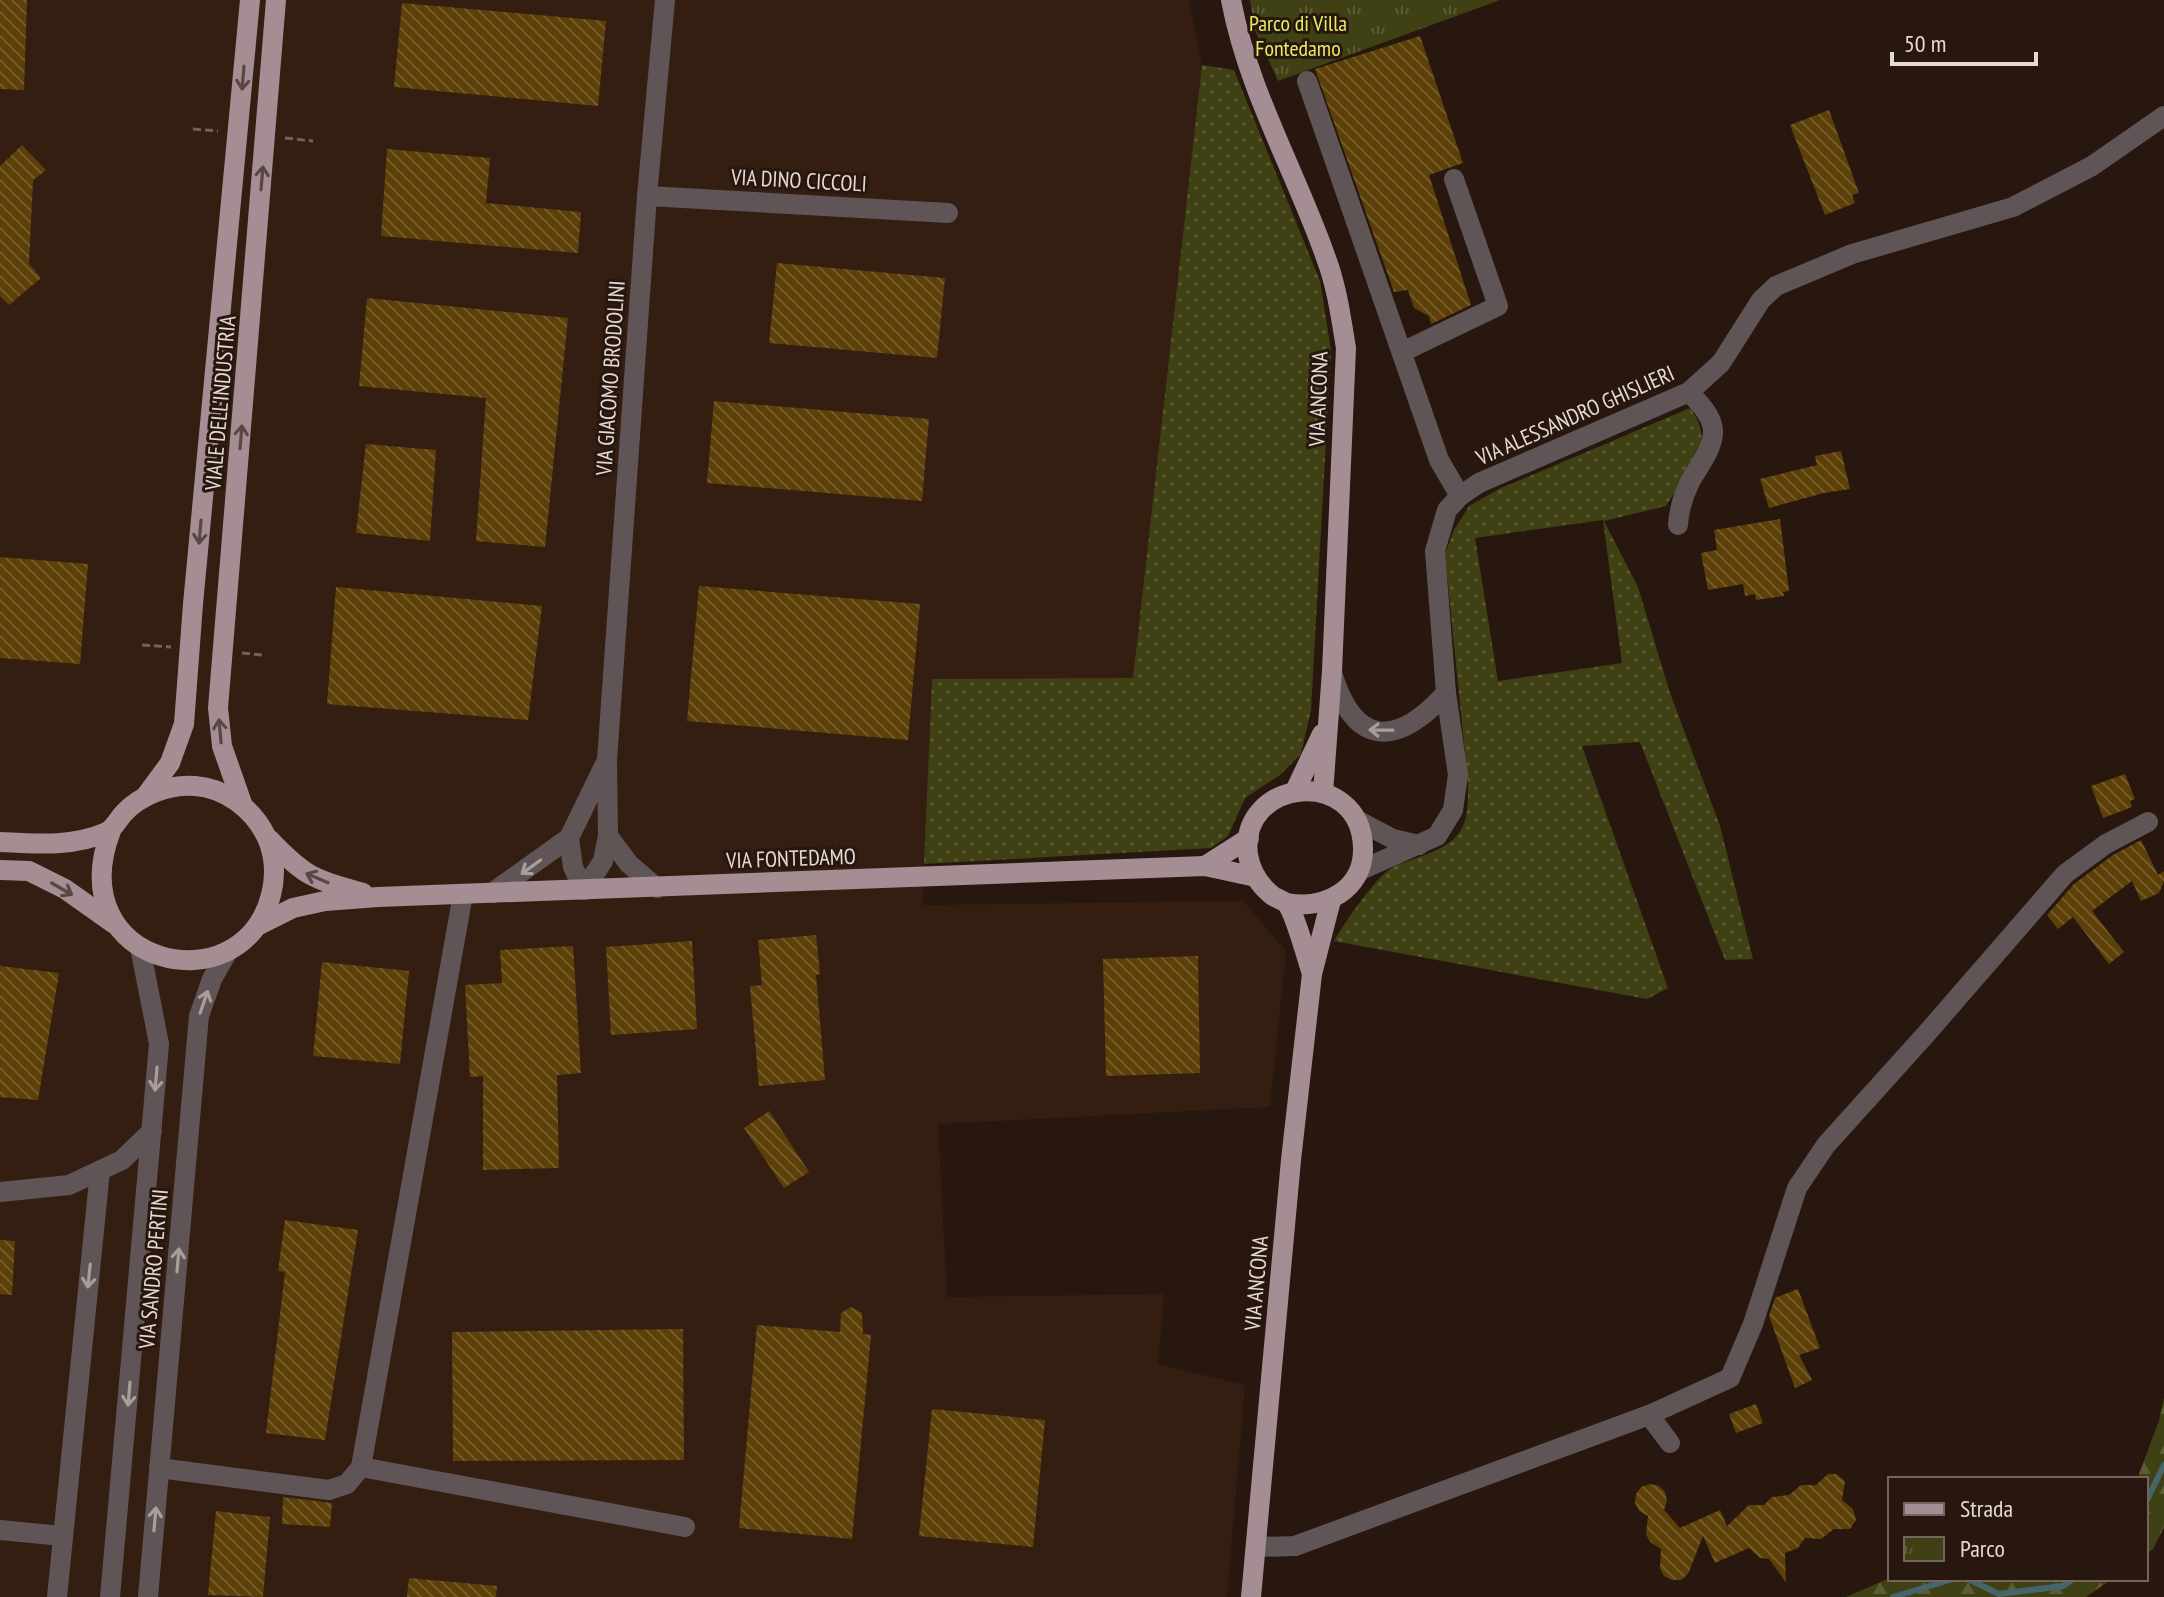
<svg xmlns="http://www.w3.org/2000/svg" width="2164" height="1597" viewBox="0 0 2164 1597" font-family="'PT Sans Narrow',sans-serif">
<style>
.built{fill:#341e12}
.grass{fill:url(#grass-dots);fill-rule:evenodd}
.forest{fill:url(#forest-firs)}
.park{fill:url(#park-tufts)}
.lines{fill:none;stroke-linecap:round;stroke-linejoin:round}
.stream{stroke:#46656b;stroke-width:6}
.building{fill:url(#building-back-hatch)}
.path{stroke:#71635b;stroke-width:3;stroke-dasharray:8 4;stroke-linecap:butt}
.minor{stroke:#5f5557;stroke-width:20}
.major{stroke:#a48e94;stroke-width:20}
.oneway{stroke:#594744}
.oneway2{stroke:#a99e9b}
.labels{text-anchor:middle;stroke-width:6;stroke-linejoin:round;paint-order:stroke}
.park-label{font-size:22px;fill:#e5ec63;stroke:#27170e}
.street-label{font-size:22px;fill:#e5d9d3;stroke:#27170e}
</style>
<defs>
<pattern id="grass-dots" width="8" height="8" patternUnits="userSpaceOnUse" patternTransform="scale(2)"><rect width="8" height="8" fill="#3f4114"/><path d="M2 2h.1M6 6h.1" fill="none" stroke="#5b5c35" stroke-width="1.8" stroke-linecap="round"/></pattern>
<pattern id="forest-firs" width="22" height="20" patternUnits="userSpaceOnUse" patternTransform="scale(2)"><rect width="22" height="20" fill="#3f4114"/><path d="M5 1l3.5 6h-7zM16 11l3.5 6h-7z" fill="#5b5c35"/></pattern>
<pattern id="park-tufts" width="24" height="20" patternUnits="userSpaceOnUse" patternTransform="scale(2)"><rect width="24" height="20" fill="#3f4114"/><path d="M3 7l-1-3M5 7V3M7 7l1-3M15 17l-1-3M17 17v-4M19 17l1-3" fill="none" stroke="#5b5c35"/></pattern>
<pattern id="building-back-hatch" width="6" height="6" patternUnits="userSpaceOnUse" patternTransform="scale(2)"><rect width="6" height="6" fill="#5c4007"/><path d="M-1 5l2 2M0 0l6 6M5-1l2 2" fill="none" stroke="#735b2a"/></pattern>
</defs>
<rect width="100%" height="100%" fill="#27170e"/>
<path class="built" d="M0 0H1189L1202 65 1133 678 932 679 923 905 1243 901 1286 951 1270 1107 938 1124 947 1297 1164 1294 1158 1364 1245 1385 1227 1597H0Z"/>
<g class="grass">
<path d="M1202 65 1234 70 1320 281 1331 350 1311 710 1301 754 1280 775 1245 798 1228 836 1211 848 924 864 932 679 1133 678Z"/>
<path d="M1690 408C1719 446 1687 472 1666 506L1604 521 1638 587 1670 693 1720 826 1753 959 1725 960 1640 742 1582 746 1668 988 1647 999 1334 941C1346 921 1374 879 1393 867 1400 863 1409 861 1417 858 1461 842 1469 831 1468 784L1445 554 1454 530 1469 506 1499 489ZM1603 520 1622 663 1498 681 1475 538Z"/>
</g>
<g class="forest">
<path d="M2164 1397V1527L2153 1549 2146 1554V1479H2137L2159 1421Z"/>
<path d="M1890 1578V1579H2112L2086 1597H1846Z"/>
</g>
<path class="park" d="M1250 0H1500L1278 81 1255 30Z"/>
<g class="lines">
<g class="stream">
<path d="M2146 1502 2164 1465"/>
<path d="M1968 1579 1999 1594 2063 1586 2073 1579"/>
<path d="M1893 1597 1953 1579"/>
</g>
</g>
<g class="building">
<path d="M0 0H27L24 90 0 89Z"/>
<path d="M402 3 606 21 598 106 394 87Z"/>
<path d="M1420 36 1463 163 1429 175 1471 305 1431 324 1429 316 1414 308 1408 290 1394 292 1315 69Z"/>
<path d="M1829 110 1859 193 1852 195 1855 203 1825 215 1790 125Z"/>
<path d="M22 145 46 170 33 180 29 264 41 278 9 305 0 296V166Z"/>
<path d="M387 149 490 158 486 203 581 212 578 253 381 236Z"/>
<path d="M777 263 945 278 937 358 769 343Z"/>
<path d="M367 298 568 318 545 547 476 541 486 398 359 386Z"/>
<path d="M714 401 929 419 922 501 707 483Z"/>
<path d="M366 444 436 450 430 541 356 533Z"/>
<path d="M1841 451 1850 489 1824 493 1769 508 1760 479 1817 465 1815 456Z"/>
<path d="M1780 519 1789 591 1783 592 1784 596 1756 600 1755 594 1745 596 1743 584 1708 590 1701 553 1717 550 1714 530Z"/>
<path d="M0 557 88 564 80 664 0 658Z"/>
<path d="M699 586 920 604 908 740 687 721Z"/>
<path d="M336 587 542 606 528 720 327 704Z"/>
<path d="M2125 774 2135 799 2130 801 2132 807 2103 818 2091 786Z"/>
<path d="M2141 840 2158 875 2164 871V881L2159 893 2141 901 2132 881 2092 911 2124 952 2109 964 2073 917 2058 929 2047 915 2074 884 2113 855Z"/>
<path d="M816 935 820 974 816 975 825 1080 759 1086 750 986 762 985 758 940Z"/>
<path d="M692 941 697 1029 611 1035 606 947Z"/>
<path d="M573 946 581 1073 557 1075 559 1168 483 1170V1076L470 1077 465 985 502 983 500 950Z"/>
<path d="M1198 956 1200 1073 1106 1076 1103 959Z"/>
<path d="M322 962 409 971 400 1064 313 1056Z"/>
<path d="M0 966 59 973 38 1100 0 1097Z"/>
<path d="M769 1111 809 1172 784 1188 744 1128Z"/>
<path d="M285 1220 358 1230 325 1440 266 1433 285 1272 278 1271Z"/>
<path d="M0 1240 15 1241 12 1295 0 1294Z"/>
<path d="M1798 1289 1820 1348 1799 1355 1812 1380 1795 1388 1769 1316 1775 1298Z"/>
<path d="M851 1307 862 1313 863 1334 871 1335 852 1539 739 1528 757 1325 840 1332 841 1313Z"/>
<path d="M683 1329 684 1460 453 1461 452 1332Z"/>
<path d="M1756 1404 1763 1423 1736 1433 1729 1414Z"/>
<path d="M932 1409 1045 1420 1033 1547 919 1536Z"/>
<path d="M1828 1474H1836L1845 1481 1842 1500 1853 1509 1856 1520 1850 1529H1834L1821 1539 1805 1538 1798 1548 1785 1553 1786 1582 1769 1559 1760 1558 1749 1548 1715 1563 1703 1536 1688 1574 1681 1580H1672L1664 1576 1660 1568 1661 1549 1650 1542 1646 1534 1648 1516 1639 1511 1635 1503 1636 1494 1641 1487 1650 1484 1659 1486 1665 1492 1667 1501 1664 1510 1680 1528 1720 1510 1727 1526 1749 1505H1764L1772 1497 1789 1495 1801 1485H1816Z"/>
<path d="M283 1497 332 1503 330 1527 282 1524Z"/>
<path d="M216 1511 270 1517 263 1597 208 1595Z"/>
<path d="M409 1578 497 1586 496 1597H407Z"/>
</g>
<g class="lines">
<g class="path">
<path d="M193 129 218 131"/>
<path d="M285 138 313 141"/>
<path d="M142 645 171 647"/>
<path d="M242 653 262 655"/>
</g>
<g class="minor">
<path d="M1307 81 1439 460 1460 496"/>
<path d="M647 196 948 213"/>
<path d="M1402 352 1498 306 1454 179"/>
<path d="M1678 525C1679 510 1683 496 1690 482 1698 467 1714 448 1713 430 1712 415 1698 402 1689 392"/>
<path d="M1332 673C1355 748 1397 747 1446 693"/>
<path d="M1357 820 1393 839 1419 845"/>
<path d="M569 838 573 867 584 890"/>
<path d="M1359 871 1437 836 1453 810 1458 775 1446 693 1435 551 1447 510 1460 496 1479 483 1689 392 1721 363 1761 300 1776 286 1852 254 2013 207 2092 166 2164 116"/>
<path d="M657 888 629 864 608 836 607 760 647 196 665 0"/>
<path d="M584 890 603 861 608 836"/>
<path d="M492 893 569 838 605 764"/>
<path d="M463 894 361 1467 685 1527"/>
<path d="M0 1192 69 1185 122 1160 152 1131"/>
<path d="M1649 1415 1670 1443"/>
<path d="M159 1468 329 1490 347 1484 361 1467"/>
<path d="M0 1530 62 1536"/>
<path d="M1256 1547 1295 1546 1649 1415 1730 1378 1753 1324 1797 1188 1826 1145 1927 1033 2065 874 2106 844 2148 822"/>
<path d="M57 1597 100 1171"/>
<path d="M110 1597 159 1044 140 947"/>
<path d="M148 1597 199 1016 212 979 228 951"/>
</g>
<g class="major">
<path d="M1231 0C1248 91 1296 172 1326 258 1337 287 1341 318 1346 348L1332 671 1323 793"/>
<path d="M1295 791 1322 734"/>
<path d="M145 797 170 763 184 724 193 604 250 0"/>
<path d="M243 806 222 746 218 708 276 0"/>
<path d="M269 839C305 877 313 879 363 893"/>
<path d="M0 842C37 844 73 847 107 832 114 828 118 820 123 814 140 795 169 784 195 786 225 788 253 809 266 836 275 854 276 876 271 895 242 1008 59 966 111 831"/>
<path d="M1205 866 1249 838"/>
<path d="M0 870 29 871 65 889 113 923"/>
<path d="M1287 903C1324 910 1364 890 1363 848 1361 765 1238 778 1248 855 1251 872 1260 886 1273 896 1278 899 1285 901 1288 905 1297 920 1306 956 1312 974"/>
<path d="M257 926 293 908 325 901 378 897 1205 866 1256 877"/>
<path d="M1251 1597 1291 1160 1312 974 1331 900"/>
</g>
</g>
<defs><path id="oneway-shaft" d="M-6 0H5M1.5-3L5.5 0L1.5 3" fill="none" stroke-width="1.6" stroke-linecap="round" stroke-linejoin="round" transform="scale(2)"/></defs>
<g class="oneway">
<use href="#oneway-shaft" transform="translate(243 78) rotate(95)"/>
<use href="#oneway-shaft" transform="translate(262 178) rotate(-85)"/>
<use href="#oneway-shaft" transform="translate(241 437) rotate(-85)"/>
<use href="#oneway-shaft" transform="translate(200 532) rotate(95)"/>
<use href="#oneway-shaft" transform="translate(220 731) rotate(-95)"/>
<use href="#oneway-shaft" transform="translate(317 878) rotate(-157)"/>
<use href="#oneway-shaft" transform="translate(62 889) rotate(30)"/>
</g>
<g class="oneway2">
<use href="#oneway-shaft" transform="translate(1381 730) rotate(-179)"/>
<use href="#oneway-shaft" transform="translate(531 867) rotate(144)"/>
<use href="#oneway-shaft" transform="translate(204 1002) rotate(-71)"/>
<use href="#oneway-shaft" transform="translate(156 1079) rotate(95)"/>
<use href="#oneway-shaft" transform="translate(178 1260) rotate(-85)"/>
<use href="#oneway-shaft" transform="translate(89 1276) rotate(96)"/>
<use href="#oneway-shaft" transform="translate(129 1394) rotate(95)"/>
<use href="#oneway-shaft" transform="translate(155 1519) rotate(-85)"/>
</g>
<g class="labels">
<g class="park-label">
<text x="1298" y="31">Parco di Villa<tspan x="1298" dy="25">Fontedamo</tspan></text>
</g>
<g class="street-label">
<text transform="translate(799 180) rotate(3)" y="8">VIA DINO CICCOLI</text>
<text transform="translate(610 378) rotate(-86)" y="8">VIA GIACOMO BRODOLINI</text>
<text transform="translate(1318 399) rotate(-88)" y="8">VIA ANCONA</text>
<text transform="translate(220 403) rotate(-85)" y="8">VIALE DELL'INDUSTRIA</text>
<text transform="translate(1575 415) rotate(-24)" y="8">VIA ALESSANDRO GHISLIERI</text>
<text transform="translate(791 858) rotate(-2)" y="8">VIA FONTEDAMO</text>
<text transform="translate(153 1269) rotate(-85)" y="8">VIA SANDRO PERTINI</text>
<text transform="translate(1256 1283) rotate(-85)" y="8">VIA ANCONA</text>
</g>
</g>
<rect x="1888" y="1477" width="260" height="104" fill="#27170e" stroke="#73655d" stroke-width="2"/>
<rect x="1904" y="1503" width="40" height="12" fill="#a48e94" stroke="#73655d" stroke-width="2"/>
<text x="1960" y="1517" font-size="24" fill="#e5d9d3">Strada</text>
<rect x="1904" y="1537" width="40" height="24" fill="url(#park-tufts)" stroke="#73655d" stroke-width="2"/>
<text x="1960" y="1557" font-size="24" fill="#e5d9d3">Parco</text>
<path d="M1892 52v12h144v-12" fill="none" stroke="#e5d9d3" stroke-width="4"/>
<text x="1904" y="52" font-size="24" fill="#e5d9d3" stroke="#27170e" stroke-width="6" paint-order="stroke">50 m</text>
</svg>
